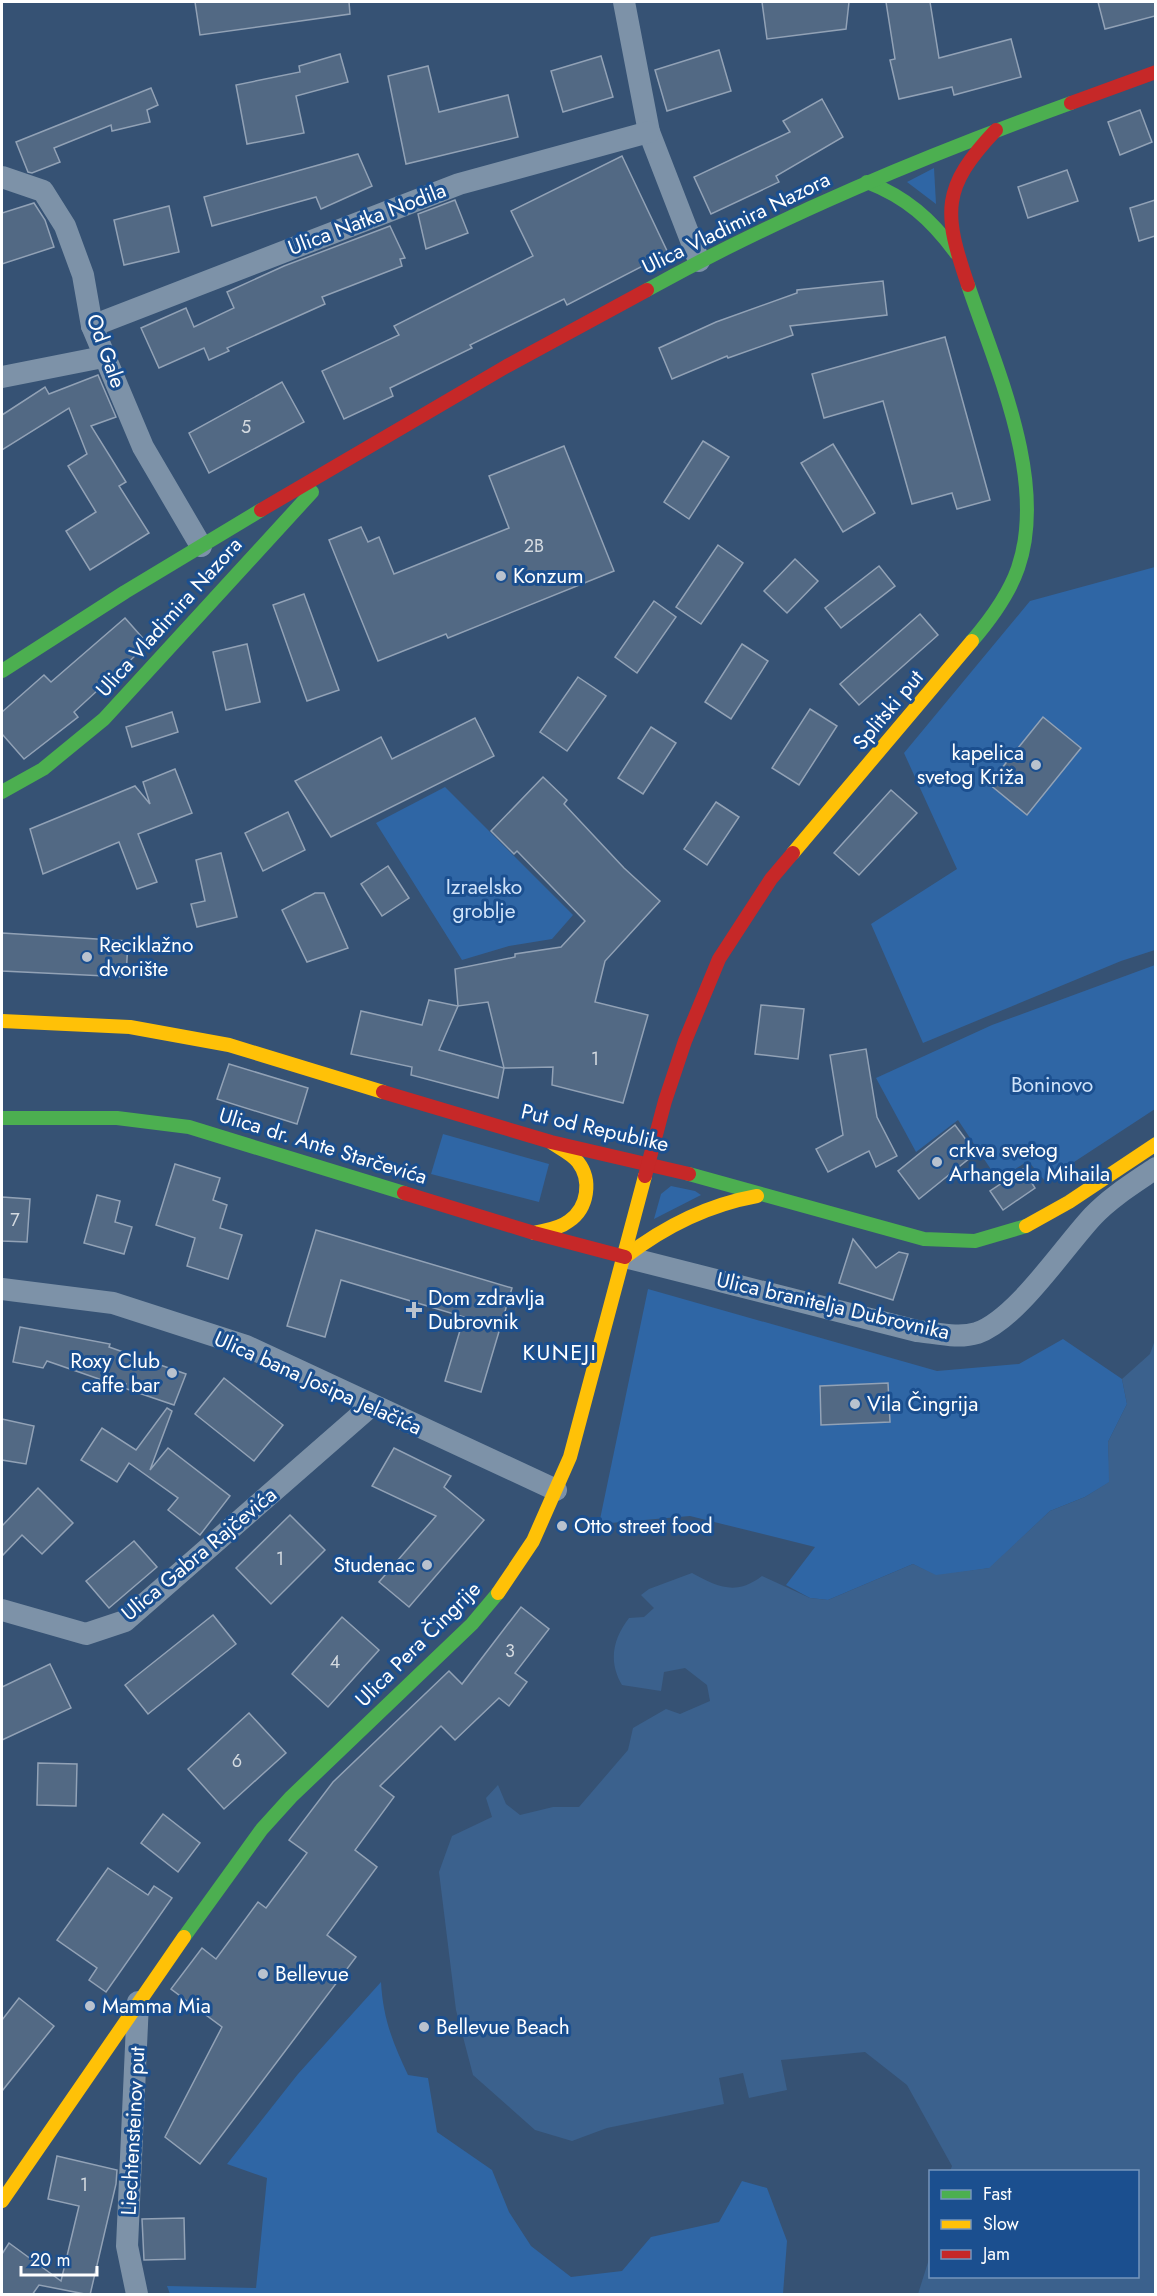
<svg xmlns="http://www.w3.org/2000/svg" width="1157" height="2296" viewBox="0 0 1157 2296" font-family="Jost,sans-serif">
<style>
.green{fill:#2f66a5}
.water{fill:#3b618d}
.building{fill:#526984;stroke:#92a2b6;stroke-width:1.5}
.lines{fill:none;stroke-linecap:round;stroke-linejoin:round}
.street{stroke:#7d92a8;stroke-width:22}
.fast{stroke:#4caf50;stroke-width:14}
.slow{stroke:#ffc107;stroke-width:14}
.jam{stroke:#c62828;stroke-width:14}
.poi-dot{fill:#b9c2ce;stroke:#1b4f8f;stroke-width:2}
.labels{text-anchor:middle;stroke-width:6;stroke-linejoin:round;paint-order:stroke}
.number-label{font-size:18px;fill:#d4dae0}
.street-label{font-size:21px;fill:#fff;stroke:#1b4f8f}
.poi-label{font-size:21px;fill:#fff;stroke:#1b4f8f;text-anchor:start}
.park-label{font-size:21px;fill:#cfe3fa;stroke:#1b4f8f}
.neighbourhood-label{font-size:22px;letter-spacing:1.5px;fill:#fff;stroke:#1b4f8f}
</style>
<rect width="100%" height="100%" fill="#365274"/>
<g class="green">
<path d="M934 168 936 204 907 182Z"/>
<path d="M1155 567V950L1121 961 923 1043 871 924 957 869 904 753 1030 601Z"/>
<path d="M445 787 573 915 552 939 509 946 462 960 376 823Z"/>
<path d="M1155 965V1109L1045 1181 1028 1161 998 1180 958 1120 916 1152 876 1078 992 1025Z"/>
<path d="M443 1134 549 1164 539 1202 431 1174Z"/>
<path d="M671 1186 695 1191 701 1195 654 1219 661 1194Z"/>
<path d="M648 1289 937 1371 1019 1364 1063 1339 1122 1379 1127 1404 1108 1442 1110 1482 1085 1497 1050 1511 990 1568 936 1576 913 1564 828 1600 810 1598 786 1585 815 1547 690 1516 599 1524Z"/>
<path d="M381 1982C383 2019 393 2043 408 2075L428 2078 437 2132 492 2170 509 2212 531 2246 571 2277 622 2271 651 2237 719 2222 742 2181 767 2188 787 2241 783 2294H170L167 2286 256 2288 267 2178 227 2164 298 2074Z"/>
</g>
<path class="water" d="M1155 1340V2294H918L930 2256V2276H1138V2172L950 2171 952 2166 907 2085 865 2052 781 2060 787 2090 749 2098 743 2073 719 2078 724 2104 607 2128 572 2141 535 2130 473 2075 456 2010 439 1872 452 1836 492 1817 486 1798 498 1785 506 1804 520 1815 553 1807H579L628 1750 633 1728 666 1709 680 1714 710 1701 707 1685 685 1668 664 1672 661 1691 622 1685C608 1661 613 1639 629 1618L644 1617 654 1608 641 1595 649 1589 692 1573C718 1587 736 1596 762 1576L810 1598 828 1600 913 1564 936 1575 989 1568 1050 1511 1085 1497 1109 1482 1108 1442 1127 1404 1122 1379 1150 1354Z"/>
<g class="building">
<path d="M195 2H349L350 14 200 35Z"/>
<path d="M762 2H849L846 29 767 39Z"/>
<path d="M886 2H930L939 58 1011 39 1021 77 954 95 952 87 899 99 890 60 895 59Z"/>
<path d="M1098 2H1155V16L1105 29Z"/>
<path d="M719 50 731 91 667 111 655 70Z"/>
<path d="M340 54 348 82 296 96 304 133 247 144 236 85 300 72 299 66Z"/>
<path d="M601 56 613 97 563 112 551 71Z"/>
<path d="M428 66 439 112 508 95 518 137 406 164 388 76Z"/>
<path d="M151 88 158 105 147 110 150 122 112 131 111 125 54 148 60 162 32 173 28 172 16 142Z"/>
<path d="M822 99 843 137 776 176 779 182 711 214 694 177 790 132 783 121Z"/>
<path d="M1140 110 1152 142 1120 155 1108 122Z"/>
<path d="M358 154 372 186 321 209 316 197 212 226 204 197Z"/>
<path d="M622 156 668 253 567 305 564 299 470 345 472 348 390 388 393 396 344 419 322 371 399 335 394 326 533 256 511 211Z"/>
<path d="M1067 170 1078 201 1028 218 1018 187Z"/>
<path d="M455 200 468 233 426 249 418 214Z"/>
<path d="M1155 200V236L1139 241 1130 208Z"/>
<path d="M34 203 45 220 54 247 2 264V213Z"/>
<path d="M169 206 179 252 124 265 114 220Z"/>
<path d="M390 226 405 258 400 259 402 266 322 297 325 304 227 348 229 351 209 360 204 348 159 368 141 328 186 308 194 327 234 308 227 292 284 266Z"/>
<path d="M883 281 887 315 790 326 793 335 728 358 727 356 672 379 659 348 716 322 797 293V290Z"/>
<path d="M945 337 990 500 957 509 952 493 912 504 883 401 824 418 812 374Z"/>
<path d="M98 375 116 417 91 426 126 482 119 486 149 533 90 570 66 531 96 512 68 466 87 454 69 408 2 450V415L45 387 49 394Z"/>
<path d="M282 382 304 422 209 473 189 433Z"/>
<path d="M703 441 729 457 689 519 664 502Z"/>
<path d="M833 444 875 513 843 532 801 463Z"/>
<path d="M564 446 614 571 448 638 446 634 378 661 329 540 361 527 368 542 379 537 394 574 509 528 489 476Z"/>
<path d="M718 545 743 563 701 624 676 607Z"/>
<path d="M795 559 818 581 787 613 764 591Z"/>
<path d="M879 566 895 586 841 628 825 608Z"/>
<path d="M304 594 339 690 307 701 273 605Z"/>
<path d="M654 601 676 617 637 673 615 657Z"/>
<path d="M920 614 938 635 859 705 840 684Z"/>
<path d="M125 618 148 644 74 712 78 717 24 759 2 734V712L44 675 51 682Z"/>
<path d="M247 644 260 702 226 710 213 652Z"/>
<path d="M742 644 768 661 731 719 705 702Z"/>
<path d="M578 677 606 696 567 751 540 732Z"/>
<path d="M810 709 837 726 799 785 772 768Z"/>
<path d="M172 712 178 732 132 747 126 727Z"/>
<path d="M1043 717 1081 748 1027 815 989 784Z"/>
<path d="M475 718 494 756 331 837 295 781 381 737 392 759Z"/>
<path d="M651 727 676 743 643 794 618 778Z"/>
<path d="M175 769 192 813 138 834 157 882 137 889 119 842 43 874 30 829 135 786 150 804 143 782Z"/>
<path d="M543 777 567 800 564 804 624 868 660 901 605 961 595 1002 648 1015 623 1103 552 1085 553 1067 504 1068 488 1002 458 1006 455 969 515 957V954L561 947 585 921 517 851 514 854 491 831Z"/>
<path d="M891 790 917 813 859 875 834 853Z"/>
<path d="M716 802 739 817 707 865 684 849Z"/>
<path d="M288 812 305 850 263 871 245 833Z"/>
<path d="M221 853 237 917 197 927 191 904 205 901 196 860Z"/>
<path d="M388 866 409 898 382 916 361 884Z"/>
<path d="M315 893H324L348 948 307 962 282 910Z"/>
<path d="M2 933 128 941 126 977 2 971Z"/>
<path d="M429 1000 458 1006 439 1050 504 1068 498 1098 411 1075 412 1067 351 1054 361 1011 422 1025Z"/>
<path d="M761 1005 804 1009 798 1059 755 1054Z"/>
<path d="M866 1049 877 1117 897 1156 876 1167 869 1151 828 1172 816 1149 843 1135 830 1055Z"/>
<path d="M229 1064 308 1088 297 1124 217 1099Z"/>
<path d="M955 1125 976 1153 919 1199 898 1171Z"/>
<path d="M175 1164 220 1178 213 1200 227 1205 220 1228 242 1235 228 1279 187 1266 195 1238 156 1225Z"/>
<path d="M1023 1169 1035 1188 1003 1210 990 1191Z"/>
<path d="M97 1195 120 1201 115 1222 132 1227 124 1254 84 1243Z"/>
<path d="M2 1197 30 1199 27 1242 2 1241Z"/>
<path d="M316 1230 512 1288 481 1392 445 1381 464 1317 341 1280 325 1337 287 1326Z"/>
<path d="M853 1239 876 1268 899 1252 908 1254 893 1300 839 1283Z"/>
<path d="M20 1327 110 1344 109 1347 186 1374 174 1405 124 1388 126 1384 99 1379 47 1361 43 1368 13 1362Z"/>
<path d="M224 1378 283 1425 254 1461 195 1414Z"/>
<path d="M888 1383 890 1422 821 1425 820 1386Z"/>
<path d="M167 1408 172 1411 150 1470 168 1448 230 1496 200 1535 168 1510 178 1498 129 1463 117 1482 81 1460 102 1428 136 1450Z"/>
<path d="M2 1419 34 1426 26 1464 2 1460Z"/>
<path d="M394 1448 451 1476 444 1487 484 1520 409 1607 379 1582 436 1516 372 1486Z"/>
<path d="M38 1488 73 1523 42 1554 22 1535 2 1556V1526Z"/>
<path d="M290 1515 325 1550 271 1604 236 1568Z"/>
<path d="M134 1541 157 1567 109 1608 86 1581Z"/>
<path d="M521 1607 549 1629 515 1673 527 1682 509 1706 499 1698 455 1740 441 1726 380 1786 394 1797 355 1850 377 1867 327 1935 356 1957 200 2164 165 2137 222 2027 171 1989 202 1948 216 1959 258 1902 266 1908 307 1853 289 1840 333 1782 449 1671 462 1684Z"/>
<path d="M213 1615 236 1644 148 1714 125 1685Z"/>
<path d="M342 1617 379 1650 328 1707 292 1674Z"/>
<path d="M50 1664 71 1708 2 1740V1687Z"/>
<path d="M249 1713 286 1753 224 1809 188 1769Z"/>
<path d="M38 1763 77 1764 76 1806 37 1805Z"/>
<path d="M163 1814 200 1843 178 1872 141 1843Z"/>
<path d="M108 1868 148 1895 154 1886 172 1898 106 1992 89 1980 97 1968 57 1940Z"/>
<path d="M19 1998 54 2026 2 2091V2020Z"/>
<path d="M57 2156 117 2170 116 2184 90 2295 39 2285 32 2295H2V2254L9 2243 61 2281 79 2206 48 2199Z"/>
<path d="M184 2218 185 2259 144 2260 142 2219Z"/>
</g>
<g class="lines">
<g class="street">
<path d="M624 2 649 132 699 261"/>
<path d="M2 177 43 191 65 226 83 275 92 326 143 447 201 546"/>
<path d="M92 326 459 184 649 132"/>
<path d="M2 377 103 357"/>
<path d="M625 1257 917 1331C937 1333 958 1339 977 1333 1017 1319 1063 1248 1093 1216 1111 1197 1134 1183 1156 1168"/>
<path d="M2 1289 113 1303 246 1346 556 1490"/>
<path d="M2 1610 86 1634 125 1621 372 1405"/>
<path d="M137 2294 127 2246 138 2002"/>
</g>
<g class="fast">
<path d="M867 182C906 197 931 219 956 253"/>
<path d="M968 285C996 368 1048 481 1018 568 1009 594 990 620 972 641"/>
<path d="M647 290C782 215 925 156 1071 103"/>
<path d="M2 671 125 592 261 510"/>
<path d="M2 792 43 769 104 719 312 492"/>
<path d="M2 1118H117L189 1127 404 1193"/>
<path d="M689 1174 924 1239 975 1241 1026 1226"/>
<path d="M184 1937 262 1829 291 1797 472 1624 498 1593"/>
</g>
<g class="slow">
<path d="M793 853 972 641"/>
<path d="M2 1021 130 1027 229 1045 383 1092"/>
<path d="M1026 1226 1069 1202 1156 1144"/>
<path d="M534 1233C546 1230 559 1229 569 1221 588 1208 592 1180 578 1162 572 1154 561 1149 552 1143"/>
<path d="M625 1257C665 1226 707 1205 757 1196"/>
<path d="M498 1593 533 1541 570 1457 645 1176"/>
<path d="M2 2201 184 1937"/>
</g>
<g class="jam">
<path d="M1071 103 1156 72"/>
<path d="M968 285C943 212 941 188 996 130"/>
<path d="M261 510 507 366 647 290"/>
<path d="M383 1092 551 1142 689 1174"/>
<path d="M645 1176 665 1101 685 1041 719 959 771 879 793 853"/>
<path d="M404 1193 534 1233 625 1257"/>
</g>
</g>
<g class="poi-dot">
<circle cx="501" cy="576" r="6"/>
<circle cx="1036" cy="765" r="6"/>
<circle cx="87" cy="957" r="6"/>
<circle cx="937" cy="1162" r="6"/>
<path d="M411 1301h6v6h6v6h-6v6h-6v-6h-6v-6h6z"/>
<circle cx="172" cy="1373" r="6"/>
<circle cx="855" cy="1404" r="6"/>
<circle cx="562" cy="1526" r="6"/>
<circle cx="427" cy="1565" r="6"/>
<circle cx="263" cy="1974" r="6"/>
<circle cx="90" cy="2006" r="6"/>
<circle cx="424" cy="2027" r="6"/>
</g>
<g class="labels">
<g class="number-label">
<text x="246" y="433">5</text>
<text x="534" y="552">2B</text>
<text x="595" y="1065">1</text>
<text x="15" y="1226">7</text>
<text x="280" y="1565">1</text>
<text x="510" y="1657">3</text>
<text x="335" y="1668">4</text>
<text x="237" y="1767">6</text>
<text x="84" y="2191">1</text>
</g>
<g class="street-label">
<text transform="translate(367 219) rotate(-21)" y="7">Ulica Natka Nodila</text>
<text transform="translate(736 223) rotate(-26)" y="7">Ulica Vladimira Nazora</text>
<text transform="translate(106 351) rotate(70)" y="7">Od Gale</text>
<text transform="translate(169 617) rotate(-48)" y="7">Ulica Vladimira Nazora</text>
<text transform="translate(888 710) rotate(-50)" y="7">Splitski put</text>
<text transform="translate(595 1128) rotate(13)" y="7">Put od Republike</text>
<text transform="translate(323 1146) rotate(17)" y="7">Ulica dr. Ante Starčevića</text>
<text transform="translate(833 1306) rotate(13)" y="7">Ulica branitelja Dubrovnika</text>
<text transform="translate(318 1383) rotate(24)" y="7">Ulica bana Josipa Jelačića</text>
<text transform="translate(199 1554) rotate(-40)" y="7">Ulica Gabra Rajčevića</text>
<text transform="translate(418 1644) rotate(-45)" y="7">Ulica Pera Čingrije</text>
<text transform="translate(133 2131) rotate(-87)" y="7">Liechtensteinov put</text>
</g>
<g class="poi-label">
<text x="513" y="583">Konzum</text>
<text x="1024" y="760" text-anchor="end">kapelica<tspan x="1024" dy="24">svetog Križa</tspan></text>
<text x="99" y="952">Reciklažno<tspan x="99" dy="24">dvorište</tspan></text>
<text x="949" y="1157">crkva svetog<tspan x="949" dy="24">Arhangela Mihaila</tspan></text>
<text x="428" y="1305">Dom zdravlja<tspan x="428" dy="24">Dubrovnik</tspan></text>
<text x="160" y="1368" text-anchor="end">Roxy Club<tspan x="160" dy="24">caffe bar</tspan></text>
<text x="867" y="1411">Vila Čingrija</text>
<text x="574" y="1533">Otto street food</text>
<text x="415" y="1572" text-anchor="end">Studenac</text>
<text x="275" y="1981">Bellevue</text>
<text x="102" y="2013">Mamma Mia</text>
<text x="436" y="2034">Bellevue Beach</text>
</g>
<g class="park-label">
<text x="484" y="894">Izraelsko<tspan x="484" dy="24">groblje</tspan></text>
<text x="1052" y="1092">Boninovo</text>
</g>
<g class="neighbourhood-label">
<text x="560" y="1360">KUNEJI</text>
</g>
</g>
<rect width="1157" height="2296" fill="none" stroke="#ffffff" stroke-width="6"/>
<rect x="929" y="2170" width="210" height="108" fill="#1b4f8f" stroke="#7695bc" stroke-width="1.5"/>
<rect x="941" y="2190" width="30" height="9" fill="#4caf50" stroke="#7695bc" stroke-width="1.5"/>
<text x="983" y="2200" font-size="18" fill="#ffffff">Fast</text>
<rect x="941" y="2220" width="30" height="9" fill="#ffc107" stroke="#7695bc" stroke-width="1.5"/>
<text x="983" y="2230" font-size="18" fill="#ffffff">Slow</text>
<rect x="941" y="2250" width="30" height="9" fill="#c62828" stroke="#7695bc" stroke-width="1.5"/>
<text x="983" y="2260" font-size="18" fill="#ffffff">Jam</text>
<path d="M21 2266v9h76v-9" fill="none" stroke="#ffffff" stroke-width="3"/>
<text x="30" y="2266" font-size="18" fill="#ffffff" stroke="#1b4f8f" stroke-width="4.5" paint-order="stroke">20 m</text>
</svg>
